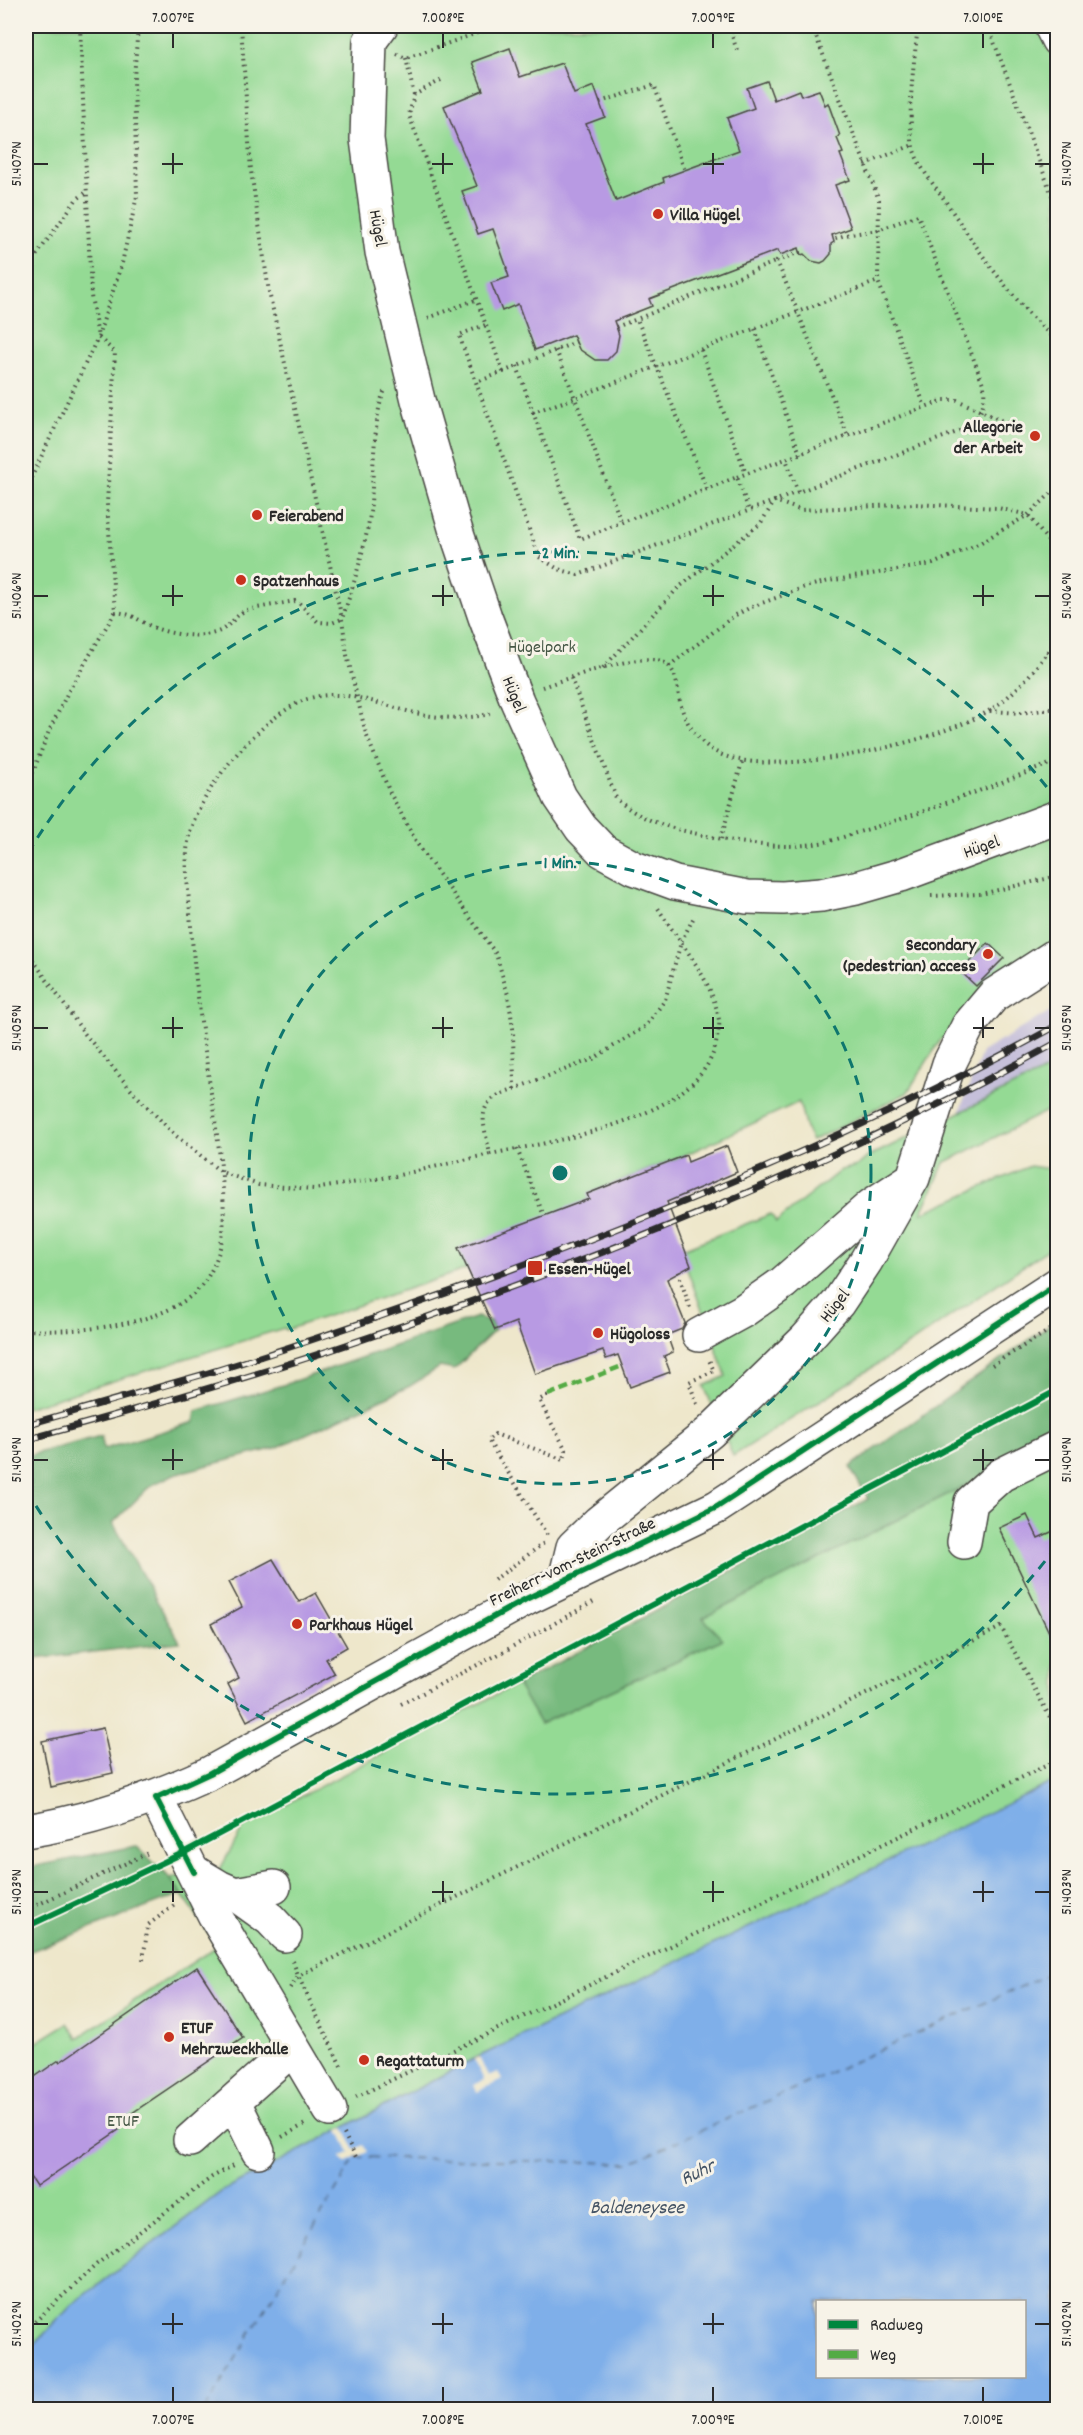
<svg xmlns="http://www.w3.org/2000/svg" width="1083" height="2435" viewBox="0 0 1083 2435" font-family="Dekko,sans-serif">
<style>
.industrial{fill:#c6c0da}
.green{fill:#94da94;stroke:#608260;stroke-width:1.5}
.forest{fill:#77ba7e;stroke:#517254;stroke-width:1.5}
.water{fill:#7fafe9;stroke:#556d8a;stroke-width:1.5;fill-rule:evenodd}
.pier{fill:#eee7cb}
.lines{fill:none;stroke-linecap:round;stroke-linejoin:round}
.ferry{stroke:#445364;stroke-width:1.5;stroke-dasharray:8 6;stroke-linecap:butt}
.building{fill:#b89ae3}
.minor-casing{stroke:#484743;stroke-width:36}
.major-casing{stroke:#484743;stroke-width:36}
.path{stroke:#484743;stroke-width:4;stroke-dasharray:1.5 4.5;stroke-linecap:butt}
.minor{stroke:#fff;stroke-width:33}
.major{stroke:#fff;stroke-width:33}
.rail-casing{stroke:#2b2b2b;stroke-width:7}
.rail{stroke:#f7f3e8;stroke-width:4.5;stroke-dasharray:14;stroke-linecap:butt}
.quiet{stroke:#54ab44;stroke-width:4.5;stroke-dasharray:9 4.5;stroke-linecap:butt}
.cycleway-casing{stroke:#f7f3e8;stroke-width:10}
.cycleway{stroke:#00873e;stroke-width:6}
.ticks{fill:none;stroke:#2b2b2b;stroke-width:2}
.ring{fill:none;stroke:#0f766e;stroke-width:3;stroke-dasharray:10 8}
.poi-dot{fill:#c8321e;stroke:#f7f3e8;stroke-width:2}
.labels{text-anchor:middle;stroke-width:6;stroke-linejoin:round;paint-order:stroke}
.poi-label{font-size:18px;font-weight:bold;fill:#2b2b2b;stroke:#f7f3e8;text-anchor:start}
.street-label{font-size:18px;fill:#2b2b2b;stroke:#f7f3e8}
.park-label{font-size:18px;fill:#455745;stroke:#f7f3e8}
.water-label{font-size:20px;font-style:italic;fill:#445364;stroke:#f7f3e8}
.centre{fill:#0f766e;stroke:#f7f3e8;stroke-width:3}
.ring-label{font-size:18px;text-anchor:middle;font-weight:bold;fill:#0f766e;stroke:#f7f3e8;stroke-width:6;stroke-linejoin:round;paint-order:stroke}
.neatline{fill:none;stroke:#2b2b2b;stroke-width:2}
.ticks-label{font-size:15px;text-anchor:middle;fill:#2b2b2b}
</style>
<rect width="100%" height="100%" fill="#f7f3e8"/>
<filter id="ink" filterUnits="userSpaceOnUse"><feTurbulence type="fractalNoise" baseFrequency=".0167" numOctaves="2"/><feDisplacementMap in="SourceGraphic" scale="12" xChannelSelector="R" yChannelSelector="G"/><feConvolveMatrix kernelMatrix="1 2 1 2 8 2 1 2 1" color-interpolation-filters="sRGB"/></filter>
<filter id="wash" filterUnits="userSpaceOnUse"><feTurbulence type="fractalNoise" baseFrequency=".008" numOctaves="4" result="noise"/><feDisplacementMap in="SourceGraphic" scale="24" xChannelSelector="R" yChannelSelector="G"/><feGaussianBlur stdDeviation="1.35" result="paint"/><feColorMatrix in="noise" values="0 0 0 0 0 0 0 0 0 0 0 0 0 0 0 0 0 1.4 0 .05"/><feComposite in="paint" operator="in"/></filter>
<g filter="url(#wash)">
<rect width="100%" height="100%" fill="#eee7cb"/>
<path class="industrial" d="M1057 1007V1065L959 1113 982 1052Z"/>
<g class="green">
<path d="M26 26H1057V981L941 1039 907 1093 812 1141 807 1132 799 1102 685 1155 588 1194 589 1199 470 1268 286 1330 284 1328 26 1408Z"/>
<path d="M1057 1065V1106L944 1163 922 1213 1030 1166 1057 1170V1243L911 1343 733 1456 704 1386 726 1376 680 1250 771 1214 776 1222 841 1170 857 1166 868 1157Z"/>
<path d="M1057 1439V1780L474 2059 221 2192 72 2305 26 2353V2049L68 2023 78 2038 216 1947 202 1922 169 1878 220 1869 244 1826 517 1684 540 1724 722 1639 702 1618Z"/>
</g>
<g class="forest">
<path d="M477 1317 490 1321 495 1330 454 1370 440 1367 410 1386 276 1448 174 1474 150 1486 113 1523 180 1642 26 1660V1456L101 1436 104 1449 194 1422 196 1411 286 1384Z"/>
<path d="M1057 1320V1439L703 1618 723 1639 540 1724 517 1684 868 1499 850 1467Z"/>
<path d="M136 1846 169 1877 182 1894 26 1953V1868Z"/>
</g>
<path class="water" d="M1057 1780V2409H26V2353L72 2305 221 2192 474 2059ZM818 2302H1024V2376H818Z"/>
<g class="pier">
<path d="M479 2057 488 2077 498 2073 502 2080 477 2092 474 2085 484 2080 474 2059Z"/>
<path d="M344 2128 355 2149 363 2145 367 2152 345 2163 341 2157 350 2152 339 2130Z"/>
</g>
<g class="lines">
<path class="ferry" d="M205 2410 356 2157 629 2163 1058 1970"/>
</g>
<g id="blocks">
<g class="building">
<path d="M510 48 520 77 562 63 574 94 594 86 605 117 586 124 616 201 664 182 663 178 739 150 727 118 754 108 747 88 767 81 774 100 799 90 801 96 819 90 825 105 828 103 840 136 837 138 843 153 840 154 850 180 835 185 851 228 832 235 834 242 831 244V254L825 261 821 263 811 261 804 254 801 255 799 248 780 255 778 250 649 299 652 306 614 321 619 335 616 351 607 360H595L579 349 573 335 535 350 518 304 502 311 491 283 509 277 506 268H507L493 229 478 234 462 191 477 186 444 106 483 90 472 62Z"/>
<path d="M988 943 1004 958 976 986 960 971Z"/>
<path d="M727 1146 737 1172 667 1202 691 1266 667 1279 685 1323 682 1329 667 1335 673 1352 664 1356 670 1372 630 1387 618 1355 606 1359 603 1351 535 1374 516 1322 495 1330 458 1248 589 1199 587 1194 686 1155 688 1162Z"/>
<path d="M1027 1515 1038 1538 1058 1529V1651L999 1528Z"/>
<path d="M273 1559 299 1602 316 1593 347 1647 326 1659 335 1674 247 1721 228 1684 239 1678 211 1624 242 1607 229 1582Z"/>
<path d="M103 1728 113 1773 51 1787 42 1741Z"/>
<path d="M197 1967 243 2038 116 2124 120 2129 36 2186 26 2171V2083L59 2060 60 2062Z"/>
</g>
</g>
</g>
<g filter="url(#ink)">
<use href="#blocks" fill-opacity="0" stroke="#484743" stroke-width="1.5"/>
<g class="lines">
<defs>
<g id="minor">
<path d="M381 26 370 41 367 139 382 252 418 400 455 528 485 617 517 701 560 797 581 828 603 851 634 868 675 883 747 897 783 898 821 895 856 888 901 875 1058 817"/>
<path d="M1051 26 1058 40"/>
<path d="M699 1335 743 1311 783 1283 872 1205 907 1182"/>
<path d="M964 1542 971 1502 1001 1475 1058 1447"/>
<path d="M565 1580 573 1547 599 1522 710 1432 806 1339 838 1303 866 1261 913 1178 949 1064 968 1026 994 995 1058 954"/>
<path d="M156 1798 214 1914 330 2110"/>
<path d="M194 1872 219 1887 235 1894 270 1919 285 1935"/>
<path d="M235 1894 274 1887"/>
<path d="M234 2102 258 2151"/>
<path d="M190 2140 282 2058 294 2051"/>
</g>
<path id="major" d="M26 1831C90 1821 151 1800 210 1773L526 1599 717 1507 1058 1284"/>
</defs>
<use href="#minor" class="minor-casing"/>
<use href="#major" class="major-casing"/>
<g class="path">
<path d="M734 26 731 33 738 53"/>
<path d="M812 26 879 200 878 281 925 407"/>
<path d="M918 26C914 63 908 102 912 140 914 162 932 182 944 199 978 250 1012 301 1058 342"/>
<path d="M988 26 1058 211"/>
<path d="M397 54 406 58 497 26"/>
<path d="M406 58 414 95"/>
<path d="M441 80 414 95 409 115 503 372 477 382"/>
<path d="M600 102 654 85 685 171"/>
<path d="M865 164 913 145"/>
<path d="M800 252 777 261 848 436"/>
<path d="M26 270 76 200 85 193"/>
<path d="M428 318 475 300"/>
<path d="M485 325 459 335 539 557 558 569 578 575 957 432C978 422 986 409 984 386L918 215 878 230 845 235 833 239"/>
<path d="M616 327 637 319"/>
<path d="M755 329 800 454"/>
<path d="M556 350 575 398 878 281"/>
<path d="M701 350 746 474"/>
<path d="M517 366 533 412 575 398 621 522"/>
<path d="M503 372 576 342"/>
<path d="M533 412 580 539 737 477 749 511"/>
<path d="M737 477 786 459"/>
<path d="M26 489 98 337 122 263 137 196 134 78 138 26"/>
<path d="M707 489 637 319 777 261"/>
<path d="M798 492 786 459 944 400H957L1018 428"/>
<path d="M115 612C135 614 138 621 155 628 174 635 201 639 220 631 230 626 236 615 246 610L295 601 300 604 318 622 332 623 342 619C353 587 363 554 369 521 374 492 372 408 386 389"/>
<path d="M1048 651 1058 662"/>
<path d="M669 666 734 616 749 608 805 587 829 581 933 564 978 544 1028 515 1058 487"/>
<path d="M603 668 678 588 760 524 775 501 800 510 914 504 998 508 1028 515 1048 541 1058 559"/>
<path d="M571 678 616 798C637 819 669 828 698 834 738 843 784 851 825 842 840 839 854 833 869 829 933 810 995 784 1058 761"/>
<path d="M542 687C566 679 640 652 661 661 680 668 676 693 682 709 687 725 700 743 714 751 766 783 937 742 987 712 1015 695 1040 665 1058 637"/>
<path d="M990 711 1021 713 1058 708"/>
<path d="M26 790 49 731 68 692 115 612 107 504 115 352 98 337 91 296 80 26"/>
<path d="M721 839 742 762"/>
<path d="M931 896 981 894 1058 876"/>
<path d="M26 950 84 1033 132 1091 175 1135 221 1172 259 1185 314 1189 395 1176 490 1154C483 1120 473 1101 514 1089L513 1028 508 995 496 954 418 845 390 793 366 734 347 655 342 619 269 292 251 171 241 26"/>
<path d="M514 1089 593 1059 646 1026 665 1000 681 942 695 915"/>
<path d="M517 1149 544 1216"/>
<path d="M490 1154C555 1141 706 1119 717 1038 718 1032 720 1025 719 1020 712 977 679 943 658 908"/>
<path d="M678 1272 690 1308"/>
<path d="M26 1330C77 1333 169 1327 203 1284 214 1269 221 1250 223 1232 226 1188 218 1143 212 1100 203 1038 194 975 190 912 188 888 184 861 189 836 200 790 254 726 296 704 336 682 379 706 420 714 443 719 467 719 490 714"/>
<path d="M992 1365 1058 1325"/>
<path d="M697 1404 689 1382 714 1371 709 1360"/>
<path d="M547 1535 488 1440 495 1434 564 1460 566 1450 539 1400 548 1395"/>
<path d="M494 1580 544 1543"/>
<path d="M401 1704 501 1653 593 1602"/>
<path d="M26 1910 150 1852"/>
<path d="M143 1960 148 1925 176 1904"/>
<path d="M293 1961 298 1976 341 2066"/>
<path d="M290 1988 298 1976 1001 1627 1058 1732"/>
<path d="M356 2097 1058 1760"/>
<path d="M344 2134 356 2157"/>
<path d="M282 2137 307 2123"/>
<path d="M26 2330 97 2264 212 2177 234 2165"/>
</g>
<use href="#minor" class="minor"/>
<use href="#major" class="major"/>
<defs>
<g id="rail">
<path d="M26 1425C86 1408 147 1391 208 1373 298 1346 388 1314 477 1282 676 1209 872 1127 1058 1025"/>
<path d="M26 1440C133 1410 240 1381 346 1345 591 1263 831 1166 1058 1042"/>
</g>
</defs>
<use href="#rail" class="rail-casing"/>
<use href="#rail" class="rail"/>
<path class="quiet" d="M548 1395 622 1366"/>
<defs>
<g id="cycleway">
<path d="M194 1872 156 1798 210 1773 526 1599 717 1507 1058 1284"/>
<path d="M26 1927 183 1853 1058 1390"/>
</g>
</defs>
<use href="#cycleway" class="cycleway-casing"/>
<use href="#cycleway" class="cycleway"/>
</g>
</g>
<path class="ticks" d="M173 33V48M443 33V48M713 33V48M983 33V48M173 153V174M443 153V174M713 153V174M983 153V174M33 164H48M162 164H183M432 164H453M703 164H724M973 164H994M1035 164H1050M173 585V606M443 585V606M713 585V606M983 585V606M33 596H48M162 596H183M432 596H453M703 596H724M973 596H994M1035 596H1050M173 1017V1038M443 1017V1038M713 1017V1038M983 1017V1038M33 1028H48M162 1028H183M432 1028H453M703 1028H724M973 1028H994M1035 1028H1050M173 1449V1470M443 1449V1470M713 1449V1470M983 1449V1470M33 1460H48M162 1460H183M432 1460H453M703 1460H724M973 1460H994M1035 1460H1050M173 1881V1902M443 1881V1902M713 1881V1902M983 1881V1902M33 1892H48M162 1892H183M432 1892H453M703 1892H724M973 1892H994M1035 1892H1050M173 2313V2334M443 2313V2334M713 2313V2334M33 2324H48M162 2324H183M432 2324H453M703 2324H724M1035 2324H1050M173 2387V2402M443 2387V2402M713 2387V2402M983 2387V2402"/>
<g class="ring">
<circle cx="560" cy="1173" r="311"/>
<path d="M1056 1547A621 621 0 0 1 28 1493M28 853A621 621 0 0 1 1056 799"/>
</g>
<g class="poi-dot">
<circle cx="658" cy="214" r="6"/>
<circle cx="1035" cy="436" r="6"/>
<circle cx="257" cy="515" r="6"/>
<circle cx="241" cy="580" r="6"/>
<circle cx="988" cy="954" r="6"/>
<rect x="527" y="1260" width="16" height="16" rx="3"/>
<circle cx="598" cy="1333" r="6"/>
<circle cx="297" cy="1624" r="6"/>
<circle cx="169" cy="2037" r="6"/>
<circle cx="364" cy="2060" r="6"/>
</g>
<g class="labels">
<g class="poi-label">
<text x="670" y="220">Villa Hügel</text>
<text x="1023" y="432" text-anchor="end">Allegorie<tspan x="1023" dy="21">der Arbeit</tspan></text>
<text x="269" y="521">Feierabend</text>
<text x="253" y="586">Spatzenhaus</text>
<text x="976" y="950" text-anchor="end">Secondary<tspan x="976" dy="21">(pedestrian) access</tspan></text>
<text x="548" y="1274">Essen-Hügel</text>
<text x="610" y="1339">Hügoloss</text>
<text x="309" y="1630">Parkhaus Hügel</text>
<text x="181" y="2033">ETUF<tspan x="181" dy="21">Mehrzweckhalle</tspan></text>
<text x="376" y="2066">Regattaturm</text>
</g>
<g class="street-label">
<text transform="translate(379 228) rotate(80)" y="6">Hügel</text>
<text transform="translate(515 694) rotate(68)" y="6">Hügel</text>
<text transform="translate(981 846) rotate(-20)" y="6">Hügel</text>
<text transform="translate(834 1305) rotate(-52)" y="6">Hügel</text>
<text transform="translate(572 1561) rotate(-26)" y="6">Freiherr-vom-Stein-Straße</text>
</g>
<g class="park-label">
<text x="542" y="652">Hügelpark</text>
<text x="123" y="2126">ETUF</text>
</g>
<g class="water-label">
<text transform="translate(697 2171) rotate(-26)" y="7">Ruhr</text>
<text x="637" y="2213">Baldeneysee</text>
</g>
</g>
<circle cx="560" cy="1173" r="9" class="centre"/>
<g class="ring-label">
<text x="560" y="558">2 Min.</text>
<text x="560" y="868">1 Min.</text>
</g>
<rect width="1083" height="2435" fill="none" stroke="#f7f3e8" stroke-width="66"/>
<rect x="816" y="2300" width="210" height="78" fill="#f7f3e8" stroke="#a5a39c" stroke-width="1.5"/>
<rect x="828" y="2320" width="30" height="9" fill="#00873e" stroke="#a5a39c" stroke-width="1.5"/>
<text x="870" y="2330" font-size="18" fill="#2b2b2b">Radweg</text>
<rect x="828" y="2350" width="30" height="9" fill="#54ab44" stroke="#a5a39c" stroke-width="1.5"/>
<text x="870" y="2360" font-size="18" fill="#2b2b2b">Weg</text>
<rect x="33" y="33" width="1017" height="2369" class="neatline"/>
<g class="ticks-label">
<text x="173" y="22">7.007°E</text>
<text x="443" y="22">7.008°E</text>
<text x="713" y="22">7.009°E</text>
<text x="983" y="22">7.010°E</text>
<text transform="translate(16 164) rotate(-90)" y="5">51.407°N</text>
<text transform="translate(1066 164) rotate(-90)" y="5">51.407°N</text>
<text transform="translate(16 596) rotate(-90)" y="5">51.406°N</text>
<text transform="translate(1066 596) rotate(-90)" y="5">51.406°N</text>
<text transform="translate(16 1028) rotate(-90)" y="5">51.405°N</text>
<text transform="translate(1066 1028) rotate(-90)" y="5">51.405°N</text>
<text transform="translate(16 1460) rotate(-90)" y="5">51.404°N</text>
<text transform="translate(1066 1460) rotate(-90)" y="5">51.404°N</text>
<text transform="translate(16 1892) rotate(-90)" y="5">51.403°N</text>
<text transform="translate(1066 1892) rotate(-90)" y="5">51.403°N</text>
<text transform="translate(16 2324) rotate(-90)" y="5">51.402°N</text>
<text transform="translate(1066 2324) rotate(-90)" y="5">51.402°N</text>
<text x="173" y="2424">7.007°E</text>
<text x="443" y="2424">7.008°E</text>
<text x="713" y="2424">7.009°E</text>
<text x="983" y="2424">7.010°E</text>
</g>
</svg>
